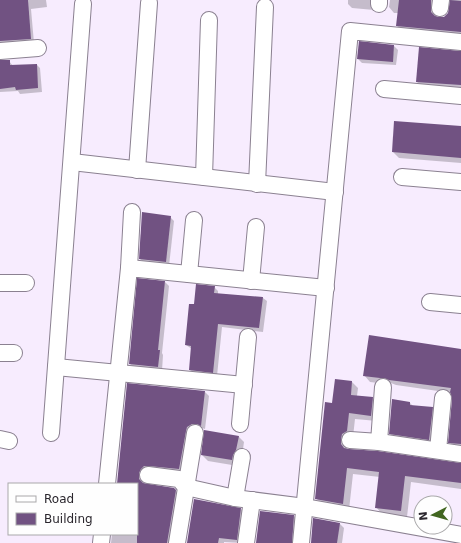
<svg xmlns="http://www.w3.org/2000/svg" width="461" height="543" viewBox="0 0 461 543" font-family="'DejaVu Sans',sans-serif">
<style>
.shadow{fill:#0003}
.building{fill:#715282}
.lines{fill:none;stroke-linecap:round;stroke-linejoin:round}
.minor-casing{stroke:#8b8191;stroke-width:18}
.minor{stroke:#fff;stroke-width:16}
</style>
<rect width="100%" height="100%" fill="#f7ecfe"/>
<g class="shadow">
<path d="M0 0H46L47 7 31 9 34 43 0 46Z"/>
<path d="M348 0H374V10L352 8 348 4Z"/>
<path d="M390 0H438L436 13 437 18H444L449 14 450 9 451 0H461V37L403 31 397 26 399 13H394L389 7Z"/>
<path d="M394 46 398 50 396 65 362 63 358 59Z"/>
<path d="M461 52V90L422 87 417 82Z"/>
<path d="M0 61H9L13 66 37 65 40 68 42 92 20 94 18 91 0 92Z"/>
<path d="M461 127V163L399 158 393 152Z"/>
<path d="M170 217 174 221 169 266 144 263 140 259Z"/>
<path d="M165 282 169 286 162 353 163 355 162 371 134 368 130 364Z"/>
<path d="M214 287 218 291V294L263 298 267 301 263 332 222 327 217 376 194 374 190 370 192 349 186 345 195 306Z"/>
<path d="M461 350V450L456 448 449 442 453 399 452 393 396 385 391 383 386 384 370 382 364 375Z"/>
<path d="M336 380 352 382 358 388 357 396 372 398 378 404 377 421 355 419 353 437 346 446 347 449 461 464V489L411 482 407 517 382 514 376 507 380 477 353 474 349 510 323 505 317 499 333 404Z"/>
<path d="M205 392 209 396 205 429 202 428H196L183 473 142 479 143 484 174 489 180 495 172 543H111L112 534H137V484H118Z"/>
<path d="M410 403 413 406 432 408 437 413 434 444 395 438 390 434Z"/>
<path d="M238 436 244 442 242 456 238 466 208 461 202 455Z"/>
<path d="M241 509 246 514 242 543 224 542V543H188Z"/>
<path d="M294 516 298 520 295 543H257Z"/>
<path d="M340 524 344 528 342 543H312Z"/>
</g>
<g class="building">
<path d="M0 0H28L31 39 0 41Z"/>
<path d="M399 0H431V12L435 16 439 17H444L448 13 450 0 461 1V32L396 26Z"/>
<path d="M359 41 394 45 393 62 357 59Z"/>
<path d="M419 47 461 51V85L416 82Z"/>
<path d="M0 60H10V65L37 64 38 88 16 90 15 87 0 89Z"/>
<path d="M394 121 461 126V158L392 152Z"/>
<path d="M142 212 171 216 166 262 139 259Z"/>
<path d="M137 278 165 281 158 350H160L158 367 129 364Z"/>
<path d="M196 284 215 286 214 293 263 297 259 328 218 324 213 373 189 370 191 346 185 345 189 304H194Z"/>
<path d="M369 335 461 349V444L448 443 452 399 450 392 451 388 389 380 384 378H380L363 376Z"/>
<path d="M335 379 352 381 351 395 373 397 371 416 349 413 347 431 342 434 341 439V444L344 448 349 449 378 451 461 463V483L405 476 401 511 375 508 379 472 347 468 343 504 315 499 325 402 332 403Z"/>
<path d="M127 383 205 391 201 426 197 424H192L187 427 186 431 179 469 149 466H144L141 469 139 473V479L143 483 174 488 176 490 167 543H137V484H117Z"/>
<path d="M392 399 410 402V405L433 407 429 440 389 434Z"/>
<path d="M204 430 239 436 236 450 233 455 232 460 201 455Z"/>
<path d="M194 499 241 508 237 540 219 538 218 543H187Z"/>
<path d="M260 511 294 515 292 543H256Z"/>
<path d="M313 518 340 523 337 543H311Z"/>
</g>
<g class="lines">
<defs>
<g id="minor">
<path d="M379 4V0"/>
<path d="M440 8 441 0"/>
<path d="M0 51 38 48"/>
<path d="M384 89 461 96"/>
<path d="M72 162 335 192"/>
<path d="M137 170 149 3"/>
<path d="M204 177 209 20"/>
<path d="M402 177 461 182"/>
<path d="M257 184 265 7"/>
<path d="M129 268 132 212"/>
<path d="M189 274 194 220"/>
<path d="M251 281 256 227"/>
<path d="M0 283H26"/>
<path d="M430 302 461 305"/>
<path d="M0 353H14"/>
<path d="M56 367 244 385"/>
<path d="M240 424 248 337"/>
<path d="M51 433 83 4"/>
<path d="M0 439 9 441"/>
<path d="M350 440 379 442 461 454"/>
<path d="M379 442 383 387"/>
<path d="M438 450 443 398"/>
<path d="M148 475 179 479 186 487 235 498 305 507 461 535"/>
<path d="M107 484 129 268 326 288"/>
<path d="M235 498 242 457"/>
<path d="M101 543 102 534"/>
<path d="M177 543 195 433"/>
<path d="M246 543 252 500"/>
<path d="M301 543 350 31 461 42"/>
</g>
</defs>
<use href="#minor" class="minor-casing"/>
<use href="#minor" class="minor"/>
</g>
<rect x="8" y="483" width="130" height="52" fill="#fefefe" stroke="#a9a8aa"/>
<rect x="16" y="496" width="20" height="6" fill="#ffffff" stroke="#a9a8aa"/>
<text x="44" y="503" font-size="12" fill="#2a262d">Road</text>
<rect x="16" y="513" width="20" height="12" fill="#715282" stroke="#a9a8aa"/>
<text x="44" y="523" font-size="12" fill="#2a262d">Building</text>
<g transform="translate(433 515) rotate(264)"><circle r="19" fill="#fefefe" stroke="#a9a8aa"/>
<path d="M0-3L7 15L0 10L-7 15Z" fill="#416620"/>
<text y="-6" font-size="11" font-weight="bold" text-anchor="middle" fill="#2a262d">N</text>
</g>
</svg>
